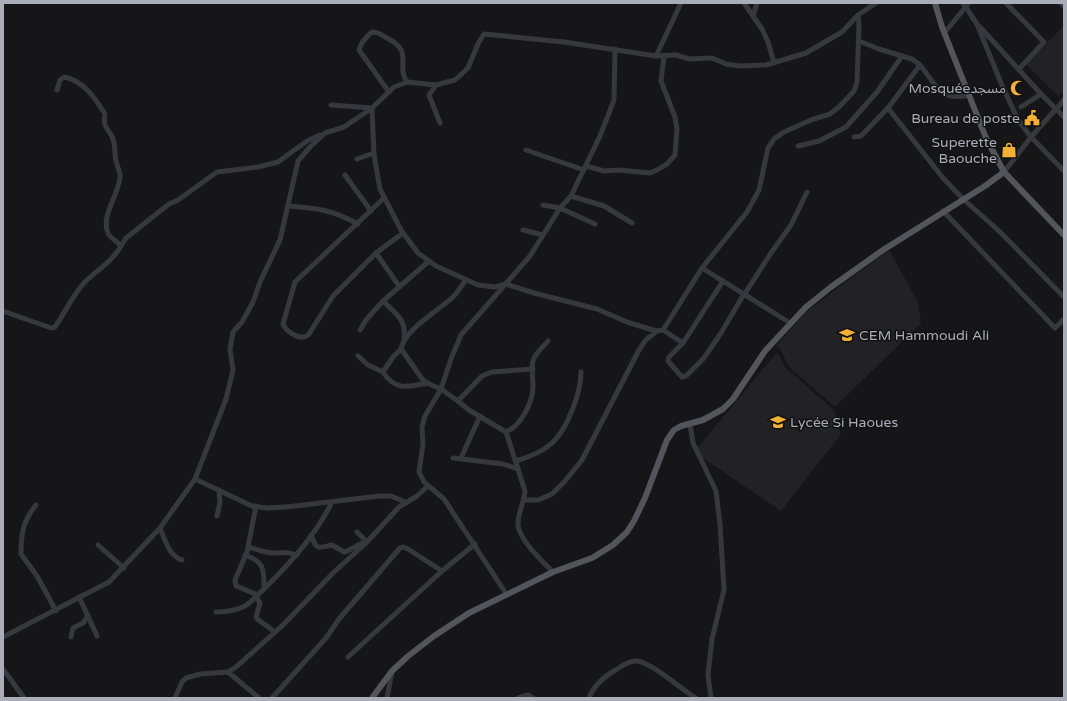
<svg xmlns="http://www.w3.org/2000/svg" width="1067" height="701" viewBox="0 0 1067 701" font-family="'Varela Round','Noto Sans Arabic',sans-serif">
<style>
.built{fill:#222225}
.lines{fill:none;stroke-linecap:round;stroke-linejoin:round}
.minor{stroke:#37383d;stroke-width:5}
.major{stroke:#53555c;stroke-width:6}
.labels{text-anchor:middle;stroke-width:3;stroke-linejoin:round;paint-order:stroke}
.poi-label{font-size:14px;fill:#a8adb8;stroke:#111113;text-anchor:end}
</style>
<rect width="100%" height="100%" fill="#161618"/>
<g class="built">
<path d="M1064 26V91L1058 96 1026 64Z"/>
<path d="M889 250 918 302 921 323 835 407 789 367 780 349 776 346 807 311Z"/>
<path d="M777 352 786 368 834 410 841 434 781 511 694 452Z"/>
</g>
<g class="lines">
<g class="minor">
<path d="M744 3 762 29 768 42 774 63"/>
<path d="M963 3 977 24 1001 83 1018 120 1031 137 1064 171"/>
<path d="M1006 3 1044 42 1019 69"/>
<path d="M1061 3 1064 6"/>
<path d="M753 16 757 3"/>
<path d="M980 27 1041 94 1064 117"/>
<path d="M945 32 969 3"/>
<path d="M859 41 879 49 902 56"/>
<path d="M656 56 681 3"/>
<path d="M920 65C937 85 938 102 969 95"/>
<path d="M436 85 429 95 440 123"/>
<path d="M389 92 359 50C361 42 366 37 372 32 378 32 382 35 387 38 415 52 395 65 407 82"/>
<path d="M331 105 372 108 374 155 380 189 401 230 418 253 436 266 478 285 495 287 506 284 534 293 597 309 627 322 656 331 663 330"/>
<path d="M1021 107 1041 94"/>
<path d="M888 108 943 178 963 199 998 230 1064 297"/>
<path d="M798 146 819 141 846 127 877 92 902 56 912 59 920 65 888 108 861 136 854 137"/>
<path d="M526 150 584 170"/>
<path d="M357 159 374 153"/>
<path d="M586 166 604 171 619 170 650 173 659 169 667 164 675 155 677 129 675 117 661 81 664 56"/>
<path d="M1004 172 1031 137 1064 100"/>
<path d="M345 175 371 211"/>
<path d="M571 196 604 206 632 223"/>
<path d="M384 198 295 282 283 324C285 330 296 338 303 337 305 337 307 336 309 334L333 296 376 253 403 233"/>
<path d="M543 205 560 208 595 224"/>
<path d="M288 206C317 208 333 210 358 224"/>
<path d="M943 211 1055 328 1064 319"/>
<path d="M523 230 543 235"/>
<path d="M121 246 126 238 169 204 178 200 217 172 258 167 278 162 307 141 320 135"/>
<path d="M376 253 399 286"/>
<path d="M702 268 747 212 759 190 768 148 774 139 784 132 811 120 830 114 840 106 854 91 857 82 859 26 858 15"/>
<path d="M466 280C462 285 458 292 453 297 439 310 404 330 401 349L423 380 429 384 441 389 458 401 469 410 506 432 525 491C524 502 519 511 518 522 516 537 543 562 553 572"/>
<path d="M744 294 721 333 704 358 686 376 682 377 668 361 669 357 683 343 663 330 702 268 790 323"/>
<path d="M744 295 771 253 791 225 807 192"/>
<path d="M3 311 51 328 55 327C65 313 73 294 85 282 98 269 111 263 121 246 117 241 111 239 108 233 100 216 120 193 120 176 120 171 117 166 116 161 114 154 116 147 113 139 109 128 102 128 105 114 95 98 84 81 64 77L60 80 57 90"/>
<path d="M360 330 366 320 383 301"/>
<path d="M404 339C407 320 396 314 383 301L429 261"/>
<path d="M683 343 723 281"/>
<path d="M401 349 393 357 383 372C395 391 408 387 428 383"/>
<path d="M358 356 368 365 383 372"/>
<path d="M458 401 482 376 492 372 533 369"/>
<path d="M690 424 693 443 716 491 720 524 724 590 712 639 708 675 711 698"/>
<path d="M506 432C521 426 533 402 533 386 533 379 531 368 533 361 535 353 543 347 548 341"/>
<path d="M453 458 503 464 518 469"/>
<path d="M461 458 480 416"/>
<path d="M516 461C549 451 561 440 573 408 578 395 581 385 581 372"/>
<path d="M195 479 252 506 267 508 286 507 380 496H391L405 502"/>
<path d="M524 500H538L552 494 565 481 582 460 639 350C642 346 644 341 648 338 652 335 654 335 656 331"/>
<path d="M36 505C23 521 21 533 21 554L37 576 56 611"/>
<path d="M256 506 247 552 235 580 236 586 258 595"/>
<path d="M217 516 220 502 219 490"/>
<path d="M160 528C165 540 169 556 182 560"/>
<path d="M357 532 367 542"/>
<path d="M311 535C317 551 318 548 332 545L344 552C352 550 357 544 366 542"/>
<path d="M98 545 124 568"/>
<path d="M248 547C256 549 265 553 274 553 285 553 285 551 297 555"/>
<path d="M245 555C265 562 264 570 264 589"/>
<path d="M507 595 444 499 424 482 419 472 423 444 422 427 425 416 441 389 451 359 461 335 530 256 560 208 571 196 600 136 614 100 615 49"/>
<path d="M256 597 260 603 256 617 257 619 275 632"/>
<path d="M216 612C227 612 235 611 245 606 253 601 261 591 268 585 293 560 316 534 332 502"/>
<path d="M88 616 97 636"/>
<path d="M3 637 109 582 160 528 195 479 226 399 233 370 230 349 233 332 242 322 253 302 260 282 280 240 298 161 310 147 325 133 344 127 372 108 394 87 407 82 436 85 455 80 468 68 478 44 484 34 564 42 656 56 676 55 689 59 712 58 726 64 740 66 766 65 806 53 842 32 858 15 876 3"/>
<path d="M71 637 73 628 83 623 88 616 79 597"/>
<path d="M348 657 442 571 475 544"/>
<path d="M3 669 24 698"/>
<path d="M228 672 259 698"/>
<path d="M175 698 182 682 186 678 200 674 228 672 236 667 282 626 333 573 367 542 399 507 417 496 428 486"/>
<path d="M272 698 326 638 339 619 400 548 403 547 408 549 442 571"/>
<path d="M387 698 392 672"/>
<path d="M518 698 528 695 533 698"/>
<path d="M589 698C593 687 604 677 614 671 621 667 627 661 636 661 650 661 682 690 696 698"/>
</g>
<g class="major">
<path d="M935 3 942 27 986 138 1004 172 1064 235"/>
<path d="M372 698 392 671 407 657 434 636 469 613 553 572 592 558 613 545 627 532 634 521 645 498 667 440 674 430 681 426 703 420 723 409 733 399 765 351 806 307 831 287 883 250 985 186 1004 172"/>
</g>
</g>
<defs>
<symbol id="mosque-bare" viewBox="-9 -9 18 18"><path d="M3.5-4.9A6 6 0 1 0 3.5 4.9A5 5 0 1 1 3.5-4.9Z" fill="#f2b134" stroke="#111113" stroke-width="2.5" paint-order="stroke"/></symbol>
<symbol id="civic-bare" viewBox="-9 -9 18 18"><path d="M-.6-6.5H3V-4.5H.6V-3L4-1V1h2V6H-6V1h2V-1L-.6-3ZM-1.2 2.5V6h2.4V2.5Z" fill="#f2b134" stroke="#111113" stroke-width="2.5" paint-order="stroke"/></symbol>
<symbol id="shop-bare" viewBox="-9 -9 18 18"><path d="M-5-2.5h2.3a2.7 3.5 0 0 1 5.4 0H5L5.5 6h-11ZM-1.5-2.5h3a1.5 2.3 0 0 0-3 0Z" fill="#f2b134" stroke="#111113" stroke-width="2.5" paint-order="stroke"/></symbol>
<symbol id="school-bare" viewBox="-9 -9 18 18"><path d="M0-5L7-2L0 1L-7-2ZM-4 1L0 2.5L4 1V4Q0 6-4 4Z" fill="#f2b134" stroke="#111113" stroke-width="2.5" paint-order="stroke"/></symbol>
</defs>
<g fill-rule="evenodd">
<use href="#mosque-bare" x="1007" y="77" width="22" height="22"/>
<use href="#civic-bare" x="1021" y="107" width="22" height="22"/>
<use href="#shop-bare" x="998" y="139" width="22" height="22"/>
<use href="#school-bare" x="836" y="324" width="22" height="22"/>
<use href="#school-bare" x="767" y="411" width="22" height="22"/>
</g>
<g class="labels">
<g class="poi-label">
<text x="1006" y="93">Mosquéeمسجد</text>
<text x="1020" y="123">Bureau de poste</text>
<text x="997" y="147">Superette<tspan x="997" dy="16">Baouche</tspan></text>
<text x="859" y="340" text-anchor="start">CEM Hammoudi Ali</text>
<text x="790" y="427" text-anchor="start">Lycée Si Haoues</text>
</g>
</g>
<rect width="1067" height="701" fill="none" stroke="#a8adb8" stroke-width="8"/>
</svg>
